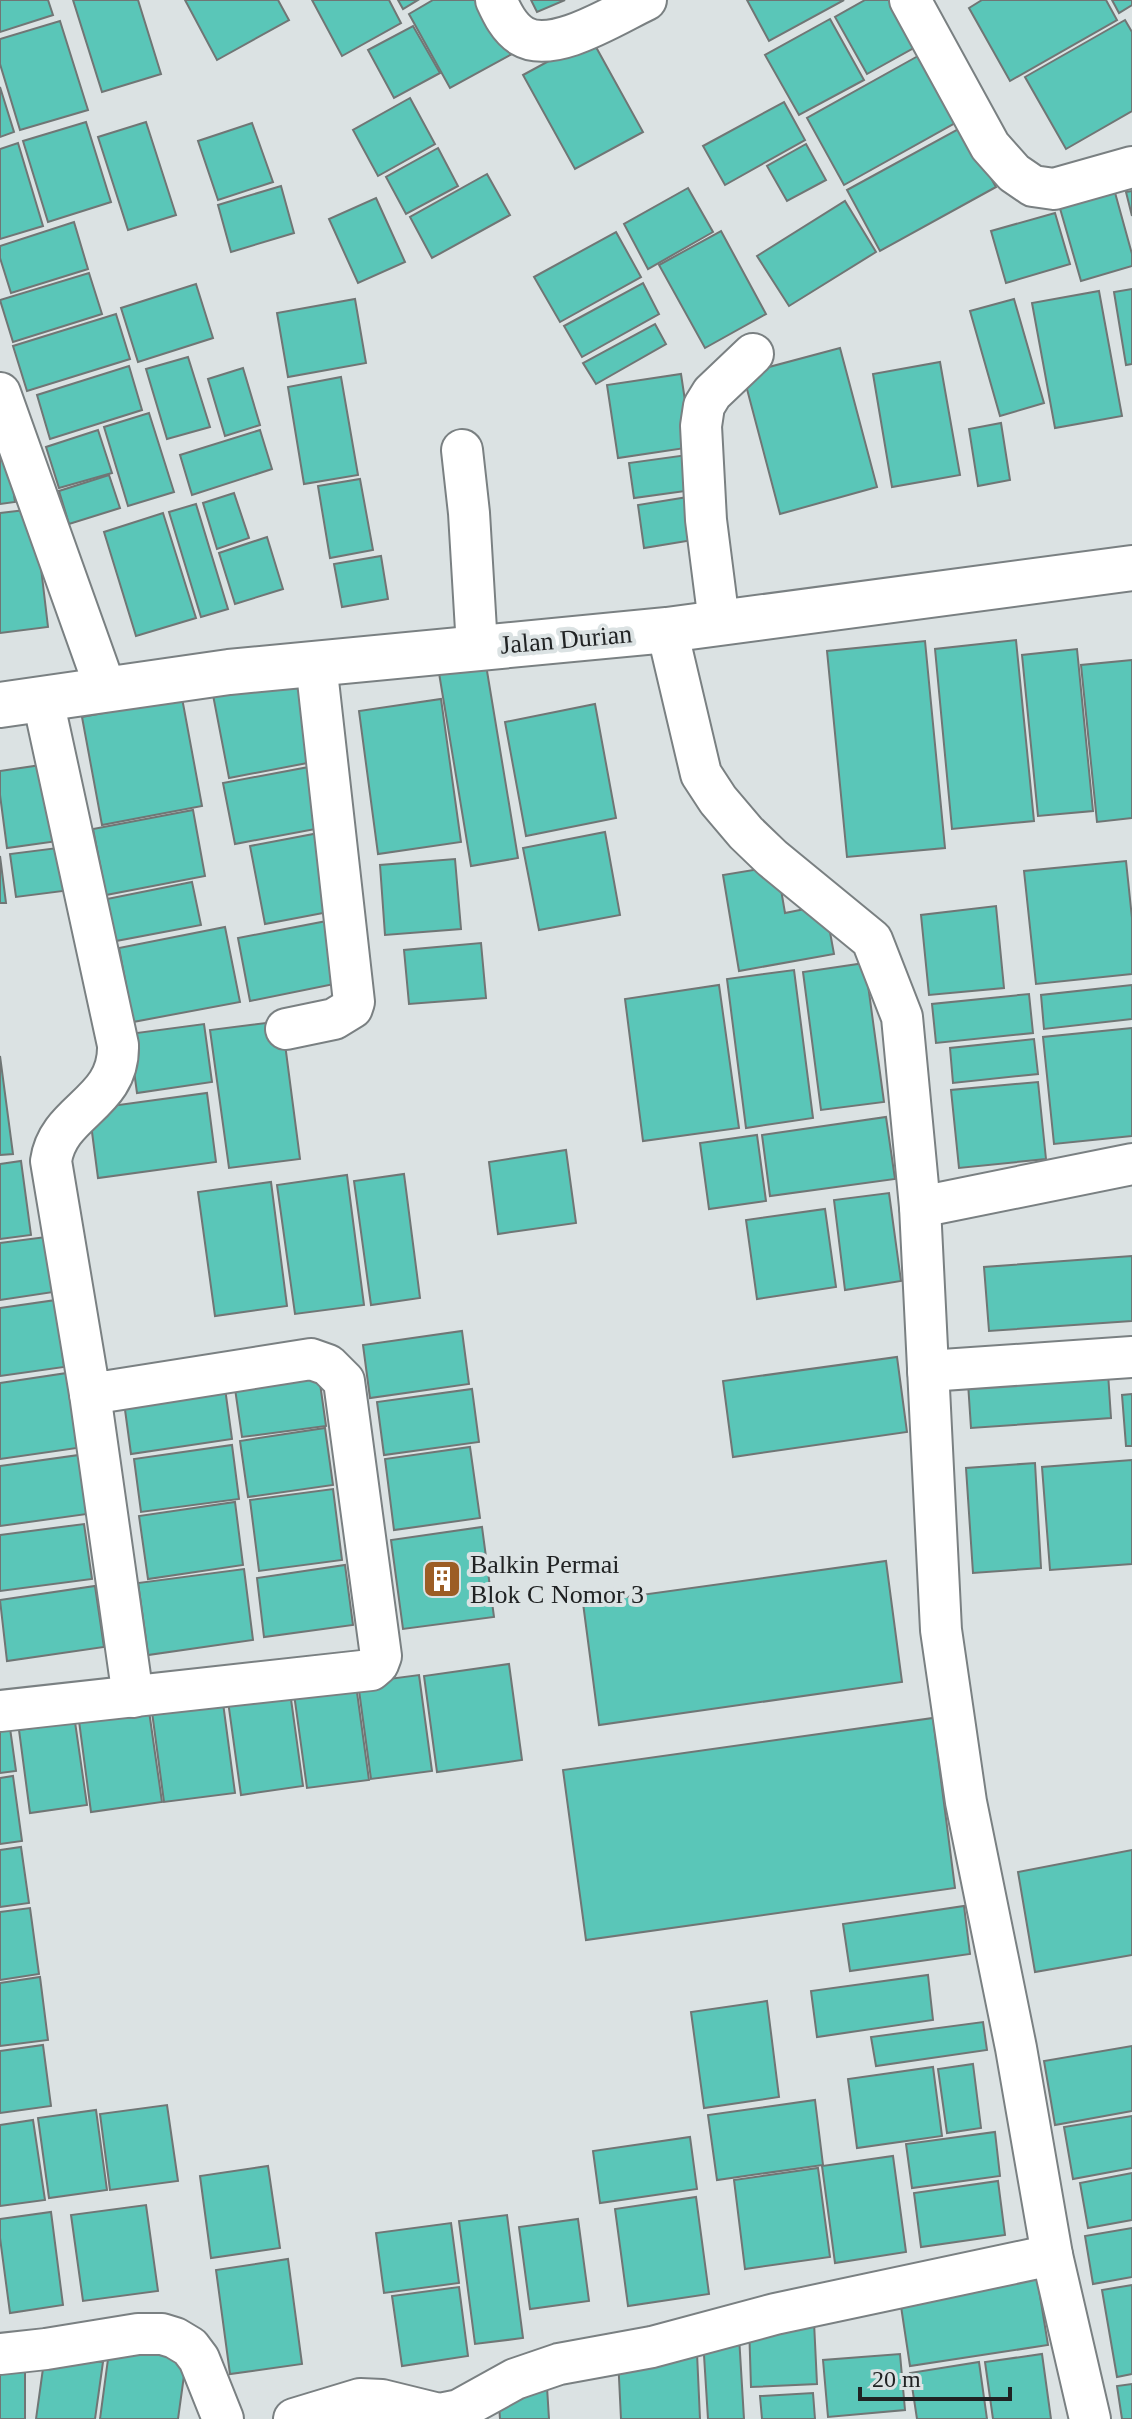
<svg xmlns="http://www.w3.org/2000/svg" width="1132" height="2419" viewBox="0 0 1132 2419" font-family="Georgia,serif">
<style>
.building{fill:#5ac6b8;stroke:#707675;stroke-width:2}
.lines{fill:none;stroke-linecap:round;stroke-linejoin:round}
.street-casing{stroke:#7a8082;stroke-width:44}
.secondary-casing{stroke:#7a8082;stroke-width:48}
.street{stroke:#fff;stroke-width:40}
.secondary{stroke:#fff;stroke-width:44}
.labels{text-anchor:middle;stroke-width:8;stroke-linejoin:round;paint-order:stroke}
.street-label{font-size:26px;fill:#202223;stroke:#dbe2e3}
.poi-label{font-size:26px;fill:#202223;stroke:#dbe2e3;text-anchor:start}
</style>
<rect width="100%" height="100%" fill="#dbe2e3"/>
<g class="building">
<path d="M0 0H48L53 15 0 32Z"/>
<path d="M73 0H138L161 74 102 92Z"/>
<path d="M185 0H278L289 20 217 60Z"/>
<path d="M312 0H389L401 23 342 56Z"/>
<path d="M398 0H418L403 9Z"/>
<path d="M433 0H482L512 54 450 88 409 14Z"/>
<path d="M531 0H565L537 12Z"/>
<path d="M747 0H844L769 41Z"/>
<path d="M865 0H894L919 45 867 74 835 17Z"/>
<path d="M982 0H1106L1117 20 1010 81 969 8Z"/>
<path d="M1112 0H1132V5L1119 13Z"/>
<path d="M830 19 864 80 799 115 765 55Z"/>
<path d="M1125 20 1132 32V111L1066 149 1025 77Z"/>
<path d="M60 21 88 110 20 130 0 64V39Z"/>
<path d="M413 26 440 73 394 98 368 50Z"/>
<path d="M591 38 643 132 575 169 523 75Z"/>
<path d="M918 56 955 123 844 185 807 118Z"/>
<path d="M0 87 14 132 0 137Z"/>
<path d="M410 98 435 144 378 176 353 130Z"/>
<path d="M784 102 805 140 725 185 703 146Z"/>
<path d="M86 122 111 202 48 222 23 141Z"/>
<path d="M146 122 176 215 128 230 98 137Z"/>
<path d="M252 123 273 182 218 200 198 141Z"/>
<path d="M962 127 996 187 880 251 847 190Z"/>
<path d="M18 143 43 226 0 239V149Z"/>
<path d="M806 144 826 180 787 201 767 166Z"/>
<path d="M438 148 458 186 406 214 386 177Z"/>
<path d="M487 174 510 215 432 258 410 217Z"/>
<path d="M281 186 294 233 231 252 218 205Z"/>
<path d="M688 188 713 232 648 269 624 224Z"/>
<path d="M1114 189 1132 254V266L1081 281 1059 205Z"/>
<path d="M1132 191V216L1126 192Z"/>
<path d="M376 198 405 262 358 283 329 219Z"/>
<path d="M845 201 876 252 789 306 757 256Z"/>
<path d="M1055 213 1070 264 1006 283 991 231Z"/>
<path d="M74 222 88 269 11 293 0 258V246Z"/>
<path d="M721 231 766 314 705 348 659 265Z"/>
<path d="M616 232 641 277 560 322 534 277Z"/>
<path d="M89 273 102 314 13 342 0 300Z"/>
<path d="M643 283 659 314 582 357 564 326Z"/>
<path d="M196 284 213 338 138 362 121 308Z"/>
<path d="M1132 289V364L1126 365 1114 292Z"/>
<path d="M1099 291 1122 416 1055 428 1032 303Z"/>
<path d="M355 299 366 363 288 377 277 313Z"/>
<path d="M1014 299 1044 403 1000 416 970 311Z"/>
<path d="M116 314 130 359 27 391 13 346Z"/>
<path d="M655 324 666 344 596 384 583 363Z"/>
<path d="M840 348 877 487 780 514 743 374Z"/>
<path d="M188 357 210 427 167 439 146 369Z"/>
<path d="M940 362 960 475 892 487 873 374Z"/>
<path d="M129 366 142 410 50 439 37 395Z"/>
<path d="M243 368 260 425 225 436 208 379Z"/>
<path d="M681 374 692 447 618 458 607 385Z"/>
<path d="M341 377 358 475 304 484 288 387Z"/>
<path d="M0 408H2L15 502 0 504Z"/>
<path d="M149 413 174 492 128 506 104 427Z"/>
<path d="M1001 423 1010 480 978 486 969 429Z"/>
<path d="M98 430 112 473 59 488 46 447Z"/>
<path d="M260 430 272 469 192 495 180 455Z"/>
<path d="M694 454 700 489 634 498 629 463Z"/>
<path d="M109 475 120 508 69 524 59 491Z"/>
<path d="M360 479 373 550 330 558 318 486Z"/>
<path d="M234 493 249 538 217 549 203 503Z"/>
<path d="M694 496 699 539 644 548 638 505Z"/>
<path d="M196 504 228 609 201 617 169 512Z"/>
<path d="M34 509 48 627 0 633V513Z"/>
<path d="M163 513 196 618 136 636 104 532Z"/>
<path d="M267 537 283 589 235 604 219 553Z"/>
<path d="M381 556 388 599 342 607 334 564Z"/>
<path d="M1016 640 1034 821 952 829 935 649Z"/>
<path d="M925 641 945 848 847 857 827 651Z"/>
<path d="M1077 649 1093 811 1038 816 1022 655Z"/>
<path d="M1132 660V818L1097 822 1081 665Z"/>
<path d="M486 665 518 858 471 866 439 673Z"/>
<path d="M308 676 323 760 229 778 213 695Z"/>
<path d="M182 698 202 806 102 825 82 717Z"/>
<path d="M441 699 461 842 378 854 359 711Z"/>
<path d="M595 704 616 818 526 836 505 722Z"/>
<path d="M48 764 58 841 7 848 0 795V771Z"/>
<path d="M314 766 326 827 235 844 223 783Z"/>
<path d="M193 810 205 876 106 895 93 829Z"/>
<path d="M324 832 339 910 265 924 250 846Z"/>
<path d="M605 832 620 915 539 930 523 848Z"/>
<path d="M73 846 79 889 16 897 10 854Z"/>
<path d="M0 856 6 903H0Z"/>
<path d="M455 859 461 929 385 935 380 865Z"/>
<path d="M1126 861 1132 918V974L1036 984 1024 871Z"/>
<path d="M777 866 785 913 825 905 834 954 739 971 723 875Z"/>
<path d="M192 882 201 925 116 941 107 899Z"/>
<path d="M996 906 1004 988 929 995 921 915Z"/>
<path d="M337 919 349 981 250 1001 238 938Z"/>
<path d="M225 927 240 1002 133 1022 119 948Z"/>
<path d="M481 943 486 998 409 1004 404 950Z"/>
<path d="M865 963 884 1102 821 1110 803 972Z"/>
<path d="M794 970 813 1118 746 1128 727 979Z"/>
<path d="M719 985 739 1128 643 1141 625 999Z"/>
<path d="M1132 985V1019L1044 1029 1041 995Z"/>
<path d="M1029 994 1033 1033 936 1043 932 1004Z"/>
<path d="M282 1021 300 1159 229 1168 210 1030Z"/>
<path d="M204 1024 212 1082 137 1093 129 1034Z"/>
<path d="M1132 1028V1136L1054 1144 1043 1037Z"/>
<path d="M1034 1039 1038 1074 953 1083 950 1048Z"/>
<path d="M0 1056 13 1154 0 1155Z"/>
<path d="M1038 1082 1046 1159 959 1168 951 1090Z"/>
<path d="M207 1093 216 1162 98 1178 89 1109Z"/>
<path d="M886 1117 895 1179 770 1196 762 1135Z"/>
<path d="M757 1135 766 1201 709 1209 700 1143Z"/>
<path d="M566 1150 576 1223 498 1234 489 1162Z"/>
<path d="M21 1161 31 1235 0 1239V1164Z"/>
<path d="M404 1174 420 1298 371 1305 354 1181Z"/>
<path d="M347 1175 364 1305 295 1314 277 1185Z"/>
<path d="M271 1182 287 1306 215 1316 198 1192Z"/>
<path d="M889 1193 901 1281 845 1290 834 1200Z"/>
<path d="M825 1209 836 1287 757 1299 746 1220Z"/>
<path d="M53 1236 60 1291 0 1300V1243Z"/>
<path d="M1132 1256V1321L989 1331 984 1267Z"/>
<path d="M56 1300 64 1367 0 1376V1308Z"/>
<path d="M462 1331 469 1384 370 1398 363 1345Z"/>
<path d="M897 1357 907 1432 733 1457 723 1381Z"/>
<path d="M317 1362 326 1426 242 1437 233 1375Z"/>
<path d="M67 1373 77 1448 0 1459V1383Z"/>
<path d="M1108 1373 1111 1418 971 1428 968 1383Z"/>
<path d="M224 1381 232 1439 131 1454 123 1395Z"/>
<path d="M472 1389 479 1442 384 1455 377 1402Z"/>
<path d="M1132 1394V1446H1126L1122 1395Z"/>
<path d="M325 1428 333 1485 248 1497 240 1441Z"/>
<path d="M232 1445 239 1499 141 1512 134 1459Z"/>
<path d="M470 1447 480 1518 394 1530 385 1459Z"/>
<path d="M79 1455 87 1514 0 1526V1466Z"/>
<path d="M1132 1460V1564L1050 1570 1042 1467Z"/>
<path d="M1035 1463 1041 1568 973 1573 966 1468Z"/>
<path d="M333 1489 342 1560 259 1571 250 1500Z"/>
<path d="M235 1502 243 1565 148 1579 139 1516Z"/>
<path d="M84 1524 92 1579 0 1591V1535Z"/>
<path d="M482 1527 494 1617 403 1629 391 1540Z"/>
<path d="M886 1561 902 1682 599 1725 583 1603Z"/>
<path d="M345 1565 353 1625 264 1637 257 1578Z"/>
<path d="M244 1569 253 1640 148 1655 138 1583Z"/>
<path d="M95 1586 104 1647 7 1661 0 1600Z"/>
<path d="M509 1664 522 1760 437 1772 424 1676Z"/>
<path d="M419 1675 432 1771 371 1779 358 1683Z"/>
<path d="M356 1685 369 1780 307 1788 294 1694Z"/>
<path d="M290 1692 303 1786 241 1795 228 1701Z"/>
<path d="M223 1703 235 1793 164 1802 152 1712Z"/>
<path d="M149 1711 162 1802 91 1812 79 1721Z"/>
<path d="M933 1718 955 1888 586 1940 563 1770Z"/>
<path d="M9 1721 16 1771 0 1773V1722Z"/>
<path d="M75 1722 87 1805 30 1813 19 1730Z"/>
<path d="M13 1776 22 1841 0 1844V1778Z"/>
<path d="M21 1847 29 1903 0 1907V1850Z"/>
<path d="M1132 1850V1955L1035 1972 1018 1872Z"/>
<path d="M964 1906 970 1954 850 1971 843 1924Z"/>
<path d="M30 1908 39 1974 0 1980V1912Z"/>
<path d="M928 1975 933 2020 817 2037 811 1991Z"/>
<path d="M40 1977 48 2040 0 2046V1983Z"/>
<path d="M767 2001 779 2097 704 2108 691 2012Z"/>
<path d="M983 2022 987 2050 876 2066 871 2037Z"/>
<path d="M43 2045 51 2106 0 2113V2051Z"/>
<path d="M1132 2046V2111L1055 2125 1044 2061Z"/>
<path d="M973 2064 981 2128 947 2133 938 2069Z"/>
<path d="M933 2067 942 2136 857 2148 848 2079Z"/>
<path d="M815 2100 823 2165 717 2180 708 2115Z"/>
<path d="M167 2105 178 2181 110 2190 100 2114Z"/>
<path d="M96 2110 107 2190 49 2198 38 2118Z"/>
<path d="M1132 2116V2168L1073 2179 1064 2127Z"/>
<path d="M33 2120 45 2200 0 2206V2125Z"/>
<path d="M995 2132 1000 2176 912 2188 906 2144Z"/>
<path d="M690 2137 697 2189 600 2203 593 2151Z"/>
<path d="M893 2156 906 2252 835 2263 822 2166Z"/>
<path d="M268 2166 280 2248 211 2258 200 2176Z"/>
<path d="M818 2168 830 2257 745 2269 734 2180Z"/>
<path d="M1132 2173V2220L1088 2228 1080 2183Z"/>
<path d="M998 2181 1005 2235 921 2247 914 2193Z"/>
<path d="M696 2197 709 2294 628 2306 615 2209Z"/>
<path d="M146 2205 158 2291 83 2301 71 2215Z"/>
<path d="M51 2212 63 2305 10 2313 0 2238V2219Z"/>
<path d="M507 2215 523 2338 475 2344 459 2221Z"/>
<path d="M578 2219 589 2301 530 2309 519 2227Z"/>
<path d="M451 2223 459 2283 384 2293 376 2233Z"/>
<path d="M1132 2228V2277L1093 2284 1085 2236Z"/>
<path d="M288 2259 302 2364 230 2374 216 2270Z"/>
<path d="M1036 2271 1048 2345 910 2366 899 2293Z"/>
<path d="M1132 2285V2374L1117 2377 1102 2290Z"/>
<path d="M459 2287 468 2356 402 2366 392 2296Z"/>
<path d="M814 2322 817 2384 751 2387 749 2325Z"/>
<path d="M739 2336 744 2419H708L703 2339Z"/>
<path d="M110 2344 187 2354 178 2419H100Z"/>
<path d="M697 2353 700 2419H621L618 2357Z"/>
<path d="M45 2354 103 2362 95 2419H36Z"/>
<path d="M900 2354 905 2410 828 2417 823 2360Z"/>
<path d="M1042 2354 1051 2419H993L985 2362Z"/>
<path d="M979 2362 987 2419H917L910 2373Z"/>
<rect x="0" y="2363" width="25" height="56"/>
<path d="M1132 2384V2419H1122L1117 2386Z"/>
<path d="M547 2387 549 2419H500L498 2390Z"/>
<path d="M813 2393 815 2419H762L760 2396Z"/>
</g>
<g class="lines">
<defs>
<g id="street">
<path d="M496 0C502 13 509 28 522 36 553 55 616 14 646 0"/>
<path d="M910 0 990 146 1014 173 1033 186 1054 189 1132 167"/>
<path d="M0 393 106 690"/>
<path d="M462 450 469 513 477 647"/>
<path d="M719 622 706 520 701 426 704 406 712 393 753 354"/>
<path d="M667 630 701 774 718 800 746 833 772 858 872 940 902 1017 920 1207 941 1630 966 1802 1016 2048 1052 2255 1090 2419"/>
<path d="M286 1029 334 1019 352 1008 354 1002 316 663"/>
<path d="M920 1207 1132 1164"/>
<path d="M928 1371 1132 1357"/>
<path d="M90 1394 133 1697"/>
<path d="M0 1711 371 1670 378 1664 381 1656 344 1381 328 1365 311 1359 90 1394 51 1161C58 1110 120 1104 118 1045L43 700"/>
<path d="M0 2354 46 2349 138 2334H162L175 2338 190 2347 199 2359 223 2419"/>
<path d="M294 2419 360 2399 382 2400 439 2414 459 2410 515 2379 559 2364 652 2347 775 2314 1052 2255"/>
</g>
<path id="secondary" d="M0 705 229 672 667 630 1132 568"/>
</defs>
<use href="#street" class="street-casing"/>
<use href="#secondary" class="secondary-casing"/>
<use href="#street" class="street"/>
<use href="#secondary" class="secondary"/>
</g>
<defs>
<symbol id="building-square" viewBox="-11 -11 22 22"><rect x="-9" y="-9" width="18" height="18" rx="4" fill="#9c5d25" stroke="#dbe2e3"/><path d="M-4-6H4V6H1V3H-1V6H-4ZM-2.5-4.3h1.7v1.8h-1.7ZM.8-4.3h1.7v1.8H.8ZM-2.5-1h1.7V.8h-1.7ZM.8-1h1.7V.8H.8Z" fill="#fff"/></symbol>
</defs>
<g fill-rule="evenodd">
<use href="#building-square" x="420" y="1557" width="44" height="44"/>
</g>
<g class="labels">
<g class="street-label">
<text transform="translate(566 639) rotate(-5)" y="9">Jalan Durian</text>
</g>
<g class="poi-label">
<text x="470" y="1573">Balkin Permai<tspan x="470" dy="30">Blok C Nomor 3</tspan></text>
</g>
</g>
<path d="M860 2387v12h150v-12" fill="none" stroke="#202223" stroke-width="4"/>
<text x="872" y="2387" font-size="24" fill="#202223" stroke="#dbe2e3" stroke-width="6" paint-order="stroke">20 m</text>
</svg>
